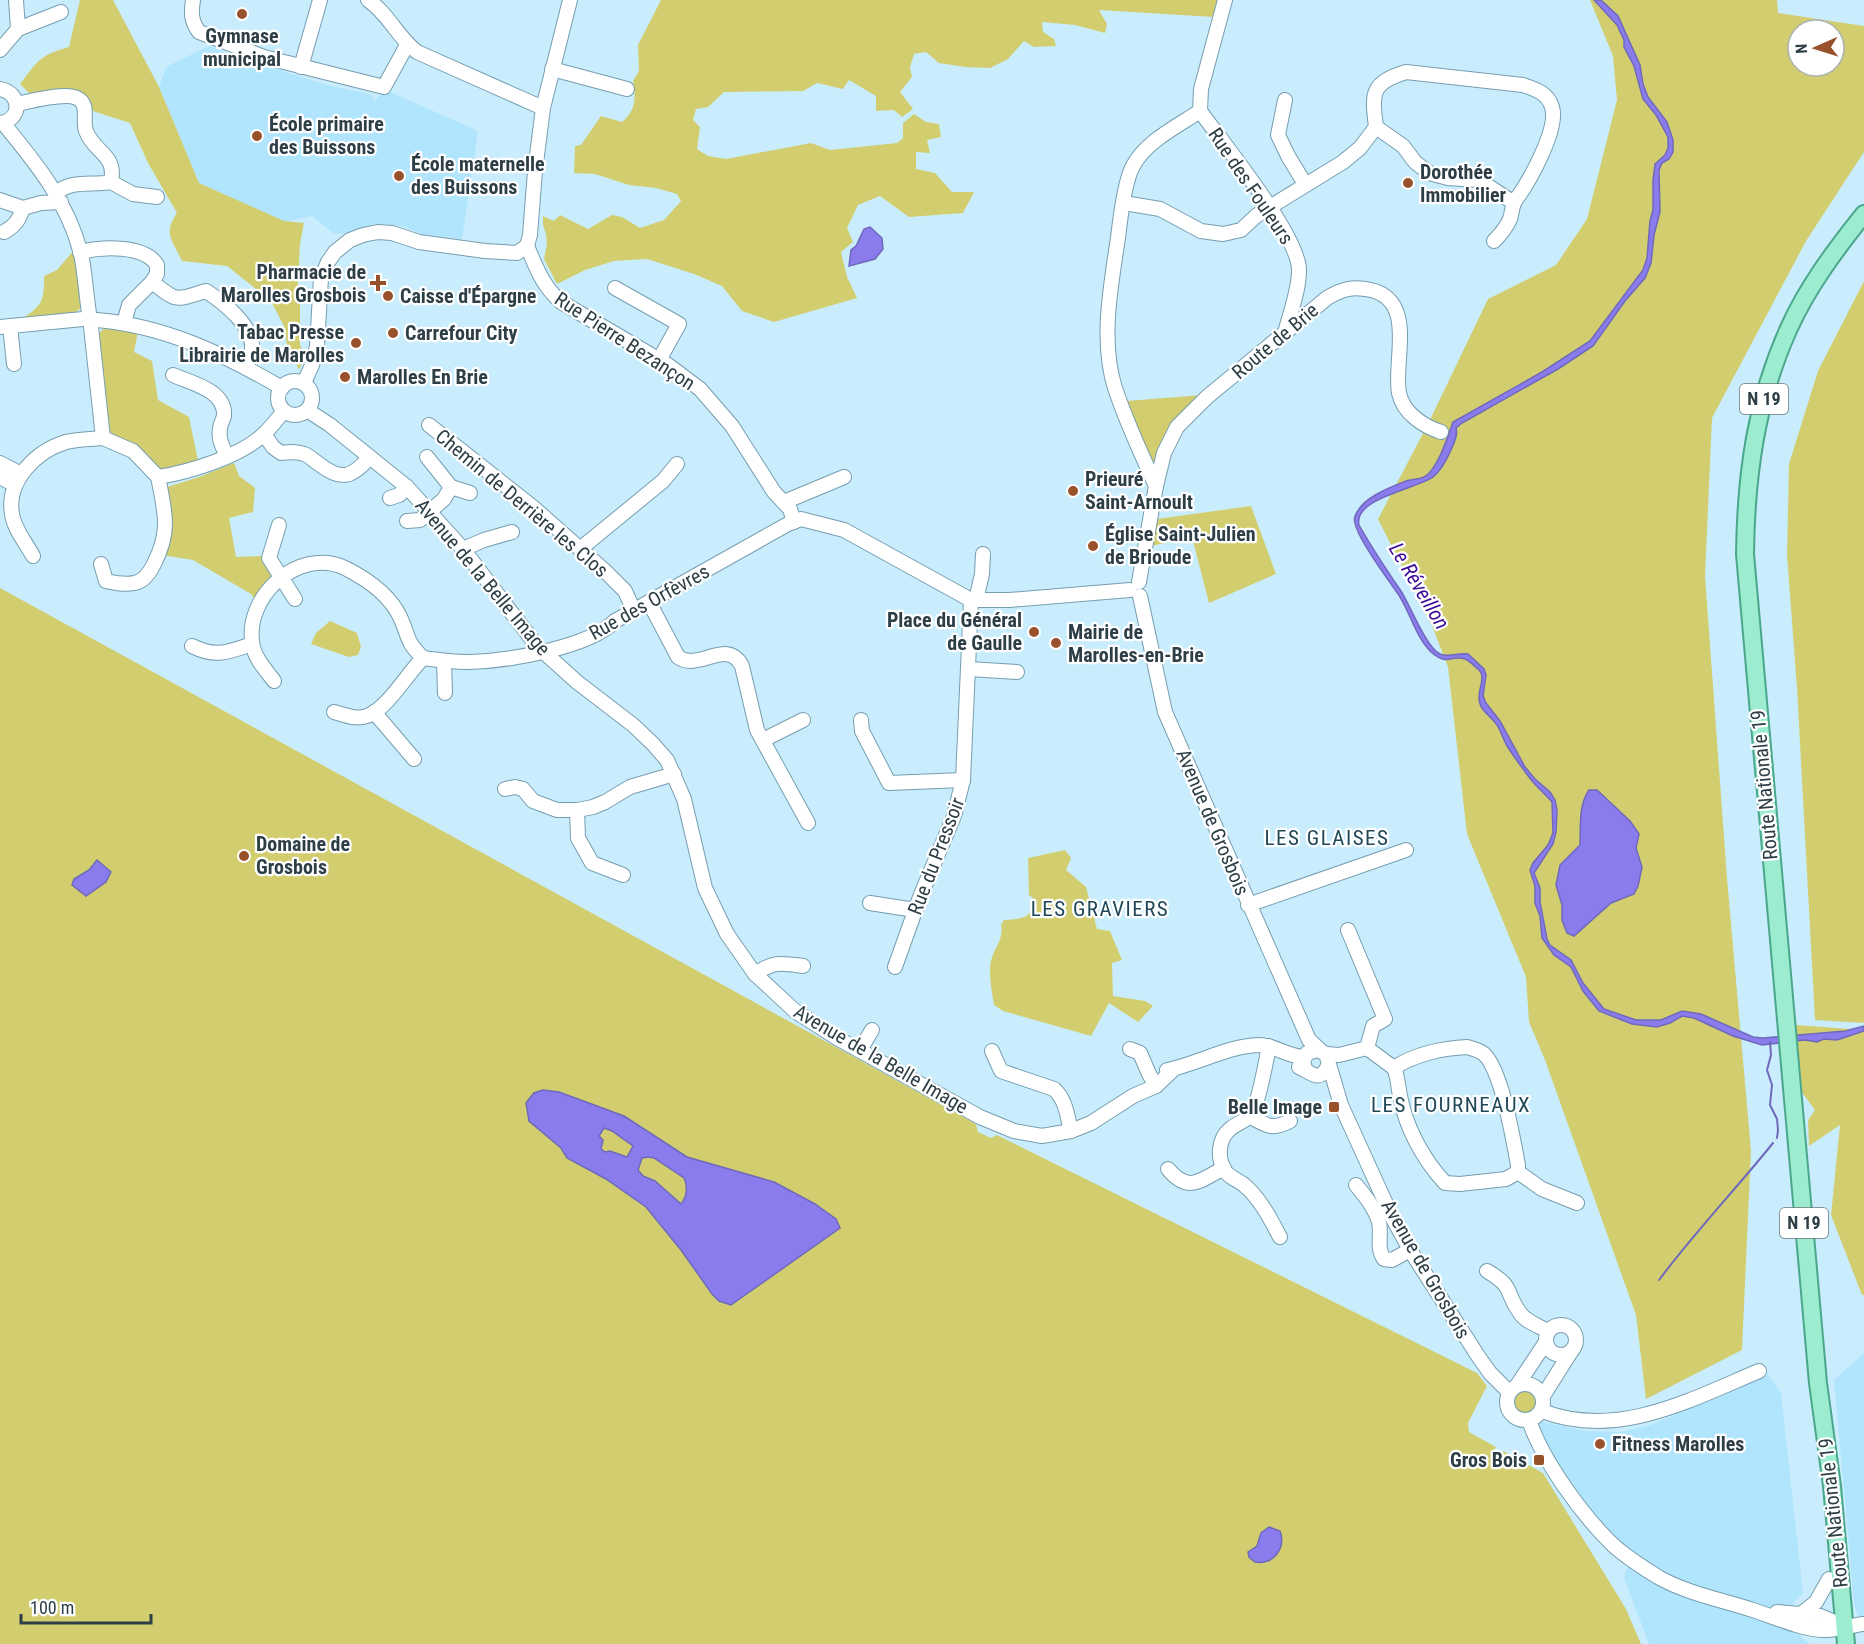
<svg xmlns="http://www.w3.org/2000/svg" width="1864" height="1644" viewBox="0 0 1864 1644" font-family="'Roboto Condensed',sans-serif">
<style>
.built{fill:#b1e5fd}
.green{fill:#d2ce6f;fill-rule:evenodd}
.water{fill:#8b7ced;stroke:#6f69bb;stroke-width:1.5;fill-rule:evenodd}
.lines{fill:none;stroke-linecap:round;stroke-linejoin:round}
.stream{stroke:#6f69bb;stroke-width:2}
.minor-casing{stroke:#759eb0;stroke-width:16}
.major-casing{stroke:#4aa78c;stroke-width:20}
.minor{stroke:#fff;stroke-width:14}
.major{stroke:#9cecd0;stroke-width:16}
.poi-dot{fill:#98512b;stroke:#fff;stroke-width:2}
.labels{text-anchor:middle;stroke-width:4.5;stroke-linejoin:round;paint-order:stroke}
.shield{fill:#fff;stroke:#6c787e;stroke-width:1.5}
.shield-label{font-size:18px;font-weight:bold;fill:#2d3e46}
.poi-label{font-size:20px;font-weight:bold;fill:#2d3e46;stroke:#fff;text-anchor:start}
.street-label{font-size:20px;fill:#2d3e46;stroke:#fff}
.water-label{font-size:21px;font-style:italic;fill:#3e0b98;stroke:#fff}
.neighbourhood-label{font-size:21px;letter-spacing:1.5px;fill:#204858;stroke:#fff}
</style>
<rect width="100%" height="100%" fill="#caedfd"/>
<g class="built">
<path d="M209 46 253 63H256L259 58 280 65 282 71 331 86 370 94 375 100 386 90 478 131 462 239 422 234 405 227 386 224H373L343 234 333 233 312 216 284 222 199 183 159 87 166 67Z"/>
<path d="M1864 1353V1620L1858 1616 1854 1603 1834 1380Z"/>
<path d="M1768 1374 1781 1393 1803 1593 1793 1603 1801 1637 1810 1644H1649L1624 1578 1632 1553 1603 1528 1550 1452 1537 1426 1539 1421 1585 1431 1620 1432 1654 1424Z"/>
</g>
<g class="green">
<path d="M80 0H113L159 87 199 183 284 221 304 223 300 244 297 301 300 302V345L305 356 299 370 287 345 284 326 271 301 227 266 182 261C172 240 163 233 177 213L148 163 130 123 93 111 85 100 33 97 20 84C38 61 39 55 69 47Z"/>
<path d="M661 0H1219L1214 17 1099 10 1107 24 1105 33 1075 25 1042 22 1043 32 1054 39 1056 46 1034 47 1024 41 1008 59 990 68 965 67 939 63 926 52 914 54 910 67 912 77 900 92 913 109 902 117 894 110 876 111V96L849 80 843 89 817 83 803 91 724 92 708 107 696 109 693 120 700 127 697 149 708 156 726 159 811 143 830 150 897 143 903 138V123L914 114 926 122 939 124 941 137 927 140 930 153 916 152V169L935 173 952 192H974L963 213 909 217 880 196 858 205 847 228 853 242 841 252 847 277 857 298 774 322 742 311 722 286 694 274 647 259 614 261 585 270 557 284 544 259 547 244 546 234 543 225V216L554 221 560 215 588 229 612 215 622 217 640 228 664 220 681 201 677 194 656 188 629 185 595 174 574 173 575 146 581 145 601 116 622 122C636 110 636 99 633 81L639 71 638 45Z"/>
<path d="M1590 0H1777L1778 13 1864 26V152L1806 241 1712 418 1705 576 1727 878 1751 1151 1742 1350 1646 1399 1636 1315 1545 1060 1529 1022 1526 977 1467 834 1448 667 1433 628 1378 519 1428 424 1488 299 1556 265 1587 219 1617 100 1613 56ZM1798 30H1834V66H1798Z"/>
<path d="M74 250 83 303 79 310 72 314 21 319C43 306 44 300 44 276L57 270Z"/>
<path d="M1864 281V1023L1815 1020 1797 688 1787 555 1789 464 1818 371Z"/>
<path d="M104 328 138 331 134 352 152 361 158 400 189 417 198 461 161 473 148 455 108 431 96 337Z"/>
<path d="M1203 395 1153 466H1151L1126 401Z"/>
<path d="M234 463 239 476 255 488 253 512 229 518 236 557 263 556 273 576 255 599 251 594 193 560 161 555 167 487 199 477Z"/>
<path d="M1251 506 1276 574 1209 603 1192 537 1151 546 1157 519Z"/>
<path d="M0 588 976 1124 978 1132 991 1138 997 1135 1477 1373 1487 1386 1468 1423 1469 1432 1496 1447 1491 1456 1498 1460 1503 1451 1543 1473 1626 1609 1641 1644H0Z"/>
<path d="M330 621 357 633 361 647 358 655 349 657 311 644 316 633Z"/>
<path d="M1065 850 1071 858 1066 870 1086 887 1097 929 1110 931 1122 960 1112 963 1113 996 1145 1001 1153 1006 1138 1022 1109 1003 1091 1036 1003 1011 994 1005C992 991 988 975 991 961 994 948 1004 939 1001 925L1004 920C1022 919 1031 919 1035 900L1029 895 1028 858Z"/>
<path d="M1796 1025 1864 1030V1295H1862L1831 1215 1840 1125 1809 1146 1808 1120 1815 1110 1801 1091Z"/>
<circle cx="1525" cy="1402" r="13"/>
</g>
<g class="water">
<path d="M1594 0H1601L1618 16 1640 65 1643 84 1648 97 1667 122 1673 140V152L1669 159 1662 163 1659 170 1660 212 1654 235 1651 263 1645 278 1625 301 1593 346 1558 369 1462 423 1456 428C1458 435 1454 443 1451 450 1447 459 1441 471 1433 477 1417 489 1353 498 1359 525 1372 548 1386 569 1401 591 1410 605 1426 647 1440 654 1449 658 1459 652 1468 654L1484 669 1486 675 1483 696 1486 703 1500 721 1525 767 1535 779 1550 792 1555 800 1557 810 1556 832 1553 844 1534 873 1540 888V902L1547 939 1550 945 1571 960 1583 983 1604 1009 1636 1020H1661L1682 1011 1701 1014 1753 1037 1763 1038 1845 1031 1864 1026V1031L1837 1040 1824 1039 1817 1042 1805 1040 1762 1045 1733 1036 1694 1018 1682 1016 1670 1023 1657 1027 1632 1024 1599 1011 1583 991 1571 967 1554 955 1542 938 1540 916 1535 903V886L1530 870 1533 863 1548 845 1553 833 1552 802C1546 795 1539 789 1533 782 1524 771 1515 758 1507 746 1503 739 1501 731 1497 725 1493 719 1486 714 1482 708 1473 694 1488 679 1479 670 1475 667 1469 660 1465 659 1451 654 1448 667 1431 652 1416 637 1411 615 1400 597 1391 583 1349 529 1355 516 1362 498 1388 488 1406 481 1411 479 1418 480 1424 477 1437 471 1448 436 1453 422L1542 372 1590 341 1643 270 1647 258 1650 221 1653 210V181L1655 164 1665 155 1668 148V137L1656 115 1643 99 1634 66 1624 47V40L1617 25Z"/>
<path d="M870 227 882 238 883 249 875 259 849 266 851 250 856 246 864 229Z"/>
<path d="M1589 790H1597L1630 821 1639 834 1636 848 1642 867 1638 886 1634 894 1611 903 1574 936 1567 933 1562 920V905L1556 885 1560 865 1580 845C1581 827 1578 806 1589 790Z"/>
<path d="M97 860 111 872 106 882 86 896 72 885 74 879 89 870Z"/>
<path d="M543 1090 559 1092 624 1116 687 1157 774 1182 815 1204 836 1219 840 1228 731 1305 719 1301 712 1294 681 1250 646 1207 606 1179 567 1158 561 1148 529 1121 526 1103 534 1093ZM604 1128 612 1131 633 1146 627 1157 610 1151 605 1152 601 1149 603 1140 599 1136ZM648 1157 654 1158 684 1178C688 1186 687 1197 681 1204L655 1181 643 1176 638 1170 642 1158Z"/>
<path d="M1269 1527 1280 1531C1286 1548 1274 1565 1255 1562L1249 1557 1248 1552 1257 1546 1261 1533Z"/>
</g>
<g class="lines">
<g class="stream">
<path d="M1770 1042 1771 1055 1767 1070 1772 1085 1770 1105 1777 1119 1778 1130 1777 1138"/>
<path d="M1659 1280C1695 1232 1736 1189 1773 1143"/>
</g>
<defs>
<g id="minor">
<path d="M193 0C191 13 191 21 199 32L264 57 384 87 407 45"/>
<path d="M368 0C389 14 397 37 417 52L543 108"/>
<path d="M18 29 61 12"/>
<path d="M0 50 18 29 16 0"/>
<path d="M301 67 320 0"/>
<path d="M552 69 627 89"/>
<path d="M0 89C22 93 22 120 0 123"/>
<path d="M1285 100 1278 135 1288 156 1305 184"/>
<path d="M17 104C31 101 65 92 77 98 90 104 82 120 86 131 94 153 117 154 111 182 92 186 73 179 56 193"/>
<path d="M1200 111C1223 143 1299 236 1299 270 1299 291 1290 313 1285 333"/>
<path d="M1200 111 1201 89 1225 0"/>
<path d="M3 123C36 163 68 202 81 254 85 273 86 293 89 313"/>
<path d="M1376 127 1403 146 1415 162 1429 173 1448 178 1479 180 1514 203"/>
<path d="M111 182 133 194 157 197"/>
<path d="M0 200 23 208 41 203 61 202"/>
<path d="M1124 203 1160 209 1201 231 1223 234 1241 230 1256 216 1270 207 1343 162 1360 148 1376 127C1372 94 1370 83 1406 72L1523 85C1535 89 1548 93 1552 107 1559 129 1529 182 1515 201 1512 206 1512 213 1510 219 1506 228 1501 234 1494 241"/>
<path d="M4 232C15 226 19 220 23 208"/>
<path d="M527 246C537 269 542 285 561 302L668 365 700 389 732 426 774 492 790 509 794 522"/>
<path d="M527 246 530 235 535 171 543 108 570 0"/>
<path d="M80 252C101 247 144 244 157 265V274L152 282"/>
<path d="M615 288 679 324 659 360"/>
<path d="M97 320C165 326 224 354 282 388"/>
<path d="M124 323 129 305 152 282C179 303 175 300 206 291 223 302 254 326 252 349 252 355 248 362 246 368"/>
<path d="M10 326 14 364"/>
<path d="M0 327 83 319"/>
<path d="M91 327 103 438 133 451 158 477C190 472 242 456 265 433 272 426 278 418 284 411"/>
<path d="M173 375C191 383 226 390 224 416 223 420 220 425 220 429 218 439 223 448 227 456"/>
<circle cx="295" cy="398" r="17"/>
<path d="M304 383 312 365 317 346 321 278 328 262 335 252 350 240 363 235 378 232 392 233 419 242 485 251 517 253 527 246"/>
<path d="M307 410 330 425 407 487 463 549 537 646 577 682 633 725 653 744 667 760 684 799 705 888 727 934 755 974 795 1011 837 1038 980 1117 1014 1131 1042 1136 1071 1131 1091 1123 1133 1096 1156 1086 1174 1069"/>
<path d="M429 425 534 508 605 571 625 591 634 611"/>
<path d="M264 434 273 447 281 453C289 452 296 451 304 454 310 456 314 461 319 464 342 482 352 477 370 457"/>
<path d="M427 457 451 487 470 493"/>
<path d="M0 463 21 474"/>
<path d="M0 477 15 485"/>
<path d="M1156 486C1141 454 1126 421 1115 388 1100 341 1111 285 1118 238 1120 220 1125 180 1133 166 1146 141 1178 126 1200 111"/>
<path d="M390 498 399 495 407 487"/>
<path d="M784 502 844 477"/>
<path d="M407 521 420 520 444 499 451 487"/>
<path d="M279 525 269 558 295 599"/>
<path d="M463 549 484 540 512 532"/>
<path d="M580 549 663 481 677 464"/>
<path d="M33 556C26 543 14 529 12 514 6 481 36 451 66 442 77 439 91 439 103 438"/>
<path d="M101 564 106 581C116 583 125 585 134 583 143 582 150 572 154 564 171 531 165 512 158 477"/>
<path d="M1139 582 1156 486 1164 453 1177 427 1207 397 1327 298C1342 289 1353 286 1371 290 1417 301 1393 361 1399 393 1403 413 1423 426 1441 432"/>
<path d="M1140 596 1165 712 1309 1040 1320 1050"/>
<path d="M976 600 982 574 983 554"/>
<path d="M649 602 678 657C699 672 727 637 742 666L757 730 808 823"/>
<path d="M192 646C216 658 228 652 252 644"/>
<path d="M423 658C438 660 454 662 469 662 507 661 588 648 615 621L788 524 801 519 844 530 971 600H1009L1130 590"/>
<path d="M444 661 445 693"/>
<path d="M969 669 1017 672"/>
<path d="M274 681C266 670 256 660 253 647 242 598 298 546 345 568 367 579 391 596 401 619 410 640 406 641 423 658"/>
<path d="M334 712C345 715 356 720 367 716 387 709 407 674 423 658"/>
<path d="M374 712 414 759"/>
<path d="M861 720 862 731 889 783 963 780"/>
<path d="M763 740 803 720"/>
<path d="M505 789 515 787 523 789 533 801 557 810H577L593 807 605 802 630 787 674 774"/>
<path d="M577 810 578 838 592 863 623 875"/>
<path d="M870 903 915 910"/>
<path d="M1248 905 1406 850"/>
<path d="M1348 930 1385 1019 1373 1026 1367 1048"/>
<path d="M895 967 920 897 954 816 963 780 971 600"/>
<path d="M755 974C774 961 781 963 803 966"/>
<path d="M1269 1046C1266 1061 1259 1102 1252 1113 1247 1121 1237 1123 1230 1129 1218 1139 1217 1158 1225 1171 1229 1177 1237 1180 1243 1184 1260 1198 1270 1218 1280 1237"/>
<path d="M1467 1047C1474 1049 1479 1050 1484 1054 1502 1071 1513 1139 1518 1165V1172L1506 1179 1460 1184 1445 1183C1423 1159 1406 1128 1400 1096 1398 1086 1398 1077 1394 1068 1414 1054 1444 1048 1467 1047Z"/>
<path d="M1130 1049 1140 1053 1149 1074 1156 1086"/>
<path d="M860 1050 872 1030"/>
<path d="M992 1051 1001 1071 1054 1089C1066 1100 1067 1115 1071 1131"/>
<path d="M1326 1054 1339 1055 1367 1048 1394 1068"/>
<path d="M1299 1067C1311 1072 1319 1084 1328 1066"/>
<path d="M1305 1069 1303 1061 1307 1053 1318 1050 1326 1054 1341 1105 1392 1217 1410 1250 1478 1356 1490 1373 1509 1392"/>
<path d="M1167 1070C1198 1064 1227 1046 1259 1045 1275 1045 1288 1057 1304 1057"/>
<path d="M1249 1116C1266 1125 1271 1131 1290 1121"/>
<path d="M1168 1169C1189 1194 1200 1180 1224 1168"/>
<path d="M1518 1172 1542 1189 1577 1203"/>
<path d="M1356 1185C1365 1196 1375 1208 1379 1222 1382 1235 1376 1248 1384 1259L1392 1260 1410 1250"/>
<path d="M1487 1271C1516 1288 1504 1292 1520 1313 1526 1322 1539 1326 1548 1331"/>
<circle cx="1561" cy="1340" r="15"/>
<circle cx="1525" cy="1402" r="18"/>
<path d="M1518 1384 1546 1342"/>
<path d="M1543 1396 1572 1350"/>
<path d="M1542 1411C1617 1440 1690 1400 1759 1371"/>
<path d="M1529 1420C1542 1460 1582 1515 1613 1545 1626 1557 1642 1567 1658 1577 1686 1593 1722 1600 1753 1610 1771 1616 1804 1630 1823 1630 1834 1631 1852 1625 1864 1624"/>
<path d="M1777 1612 1820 1616 1844 1626"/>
<path d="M1801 1614 1816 1602 1829 1579"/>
</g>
<path id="major" d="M1846 1644 1832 1486 1818 1383 1745 554C1746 474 1756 401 1789 328 1808 286 1836 249 1864 214"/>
</defs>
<use href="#minor" class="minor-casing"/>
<use href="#major" class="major-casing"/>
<use href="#minor" class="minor"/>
<use href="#major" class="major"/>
</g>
<g class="poi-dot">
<circle cx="242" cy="14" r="6"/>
<circle cx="257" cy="136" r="6"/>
<circle cx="399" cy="176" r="6"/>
<circle cx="1408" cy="183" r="6"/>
<path d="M375 274h6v6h6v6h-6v6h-6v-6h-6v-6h6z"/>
<circle cx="388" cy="296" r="6"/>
<circle cx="393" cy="333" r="6"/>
<circle cx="356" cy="343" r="6"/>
<circle cx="345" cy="377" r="6"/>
<circle cx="1073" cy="491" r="6"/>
<circle cx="1093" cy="546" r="6"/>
<circle cx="1034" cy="632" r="6"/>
<circle cx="1056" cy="643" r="6"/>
<circle cx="244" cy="856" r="6"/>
<rect x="1328" y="1101" width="12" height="12" rx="3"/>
<circle cx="1600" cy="1444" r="6"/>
<rect x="1533" y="1454" width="12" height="12" rx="3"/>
</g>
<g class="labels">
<g class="shield">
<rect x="1740" y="384" width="48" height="30" rx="4.5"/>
<rect x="1780" y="1208" width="48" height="30" rx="4.5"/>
</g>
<g class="shield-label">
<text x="1764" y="405">N 19</text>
<text x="1804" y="1229">N 19</text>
</g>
<g class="poi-label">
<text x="242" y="43" text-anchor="middle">Gymnase<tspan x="242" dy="23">municipal</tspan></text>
<text x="269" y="131">École primaire<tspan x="269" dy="23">des Buissons</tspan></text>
<text x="411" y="171">École maternelle<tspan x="411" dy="23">des Buissons</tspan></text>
<text x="1420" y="179">Dorothée<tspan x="1420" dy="23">Immobilier</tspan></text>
<text x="366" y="279" text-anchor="end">Pharmacie de<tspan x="366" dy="23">Marolles Grosbois</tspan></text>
<text x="400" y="303">Caisse d'Épargne</text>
<text x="344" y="339" text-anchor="end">Tabac Presse<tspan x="344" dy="23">Librairie de Marolles</tspan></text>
<text x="405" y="340">Carrefour City</text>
<text x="357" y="384">Marolles En Brie</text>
<text x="1085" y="486">Prieuré<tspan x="1085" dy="23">Saint-Arnoult</tspan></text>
<text x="1105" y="541">Église Saint-Julien<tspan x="1105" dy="23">de Brioude</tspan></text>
<text x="1022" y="627" text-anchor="end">Place du Général<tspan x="1022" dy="23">de Gaulle</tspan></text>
<text x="1068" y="639">Mairie de<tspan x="1068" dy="23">Marolles-en-Brie</tspan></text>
<text x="256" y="851">Domaine de<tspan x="256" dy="23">Grosbois</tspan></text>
<text x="1322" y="1114" text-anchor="end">Belle Image</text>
<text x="1612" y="1451">Fitness Marolles</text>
<text x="1527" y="1467" text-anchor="end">Gros Bois</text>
</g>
<g class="street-label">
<text transform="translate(1251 186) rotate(56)" y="7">Rue des Fouleurs</text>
<text transform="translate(625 341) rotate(33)" y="7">Rue Pierre Bezançon</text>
<text transform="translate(1275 341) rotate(-40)" y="7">Route de Brie</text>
<text transform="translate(522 503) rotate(40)" y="7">Chemin de Derrière les Clos</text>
<text transform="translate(483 577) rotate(50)" y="7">Avenue de la Belle Image</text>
<text transform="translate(649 602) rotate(-29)" y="7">Rue des Orfèvres</text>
<text transform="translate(1764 785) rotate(-95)" y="7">Route Nationale 19</text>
<text transform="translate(1213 822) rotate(67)" y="7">Avenue de Grosbois</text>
<text transform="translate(936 856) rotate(-69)" y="7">Rue du Pressoir</text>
<text transform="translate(881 1059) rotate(30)" y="7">Avenue de la Belle Image</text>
<text transform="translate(1426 1269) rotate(60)" y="7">Avenue de Grosbois</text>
<text transform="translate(1833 1513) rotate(-96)" y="7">Route Nationale 19</text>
</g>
<g class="water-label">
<text transform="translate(1419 586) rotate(59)" y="7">Le Réveillon</text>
</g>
<g class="neighbourhood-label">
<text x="1327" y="845">LES GLAISES</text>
<text x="1100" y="916">LES GRAVIERS</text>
<text x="1451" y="1112">LES FOURNEAUX</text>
</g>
</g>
<g transform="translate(1816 48) rotate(267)"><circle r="28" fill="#ffffff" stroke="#abb2b5" stroke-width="1.5"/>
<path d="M0-4.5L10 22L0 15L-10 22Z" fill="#98512b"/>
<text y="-9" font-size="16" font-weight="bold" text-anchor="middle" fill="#2d3e46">N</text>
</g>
<path d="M21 1614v9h130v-9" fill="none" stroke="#2d3e46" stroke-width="3"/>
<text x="30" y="1614" font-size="18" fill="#2d3e46" stroke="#ffffff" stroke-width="4.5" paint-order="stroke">100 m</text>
</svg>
